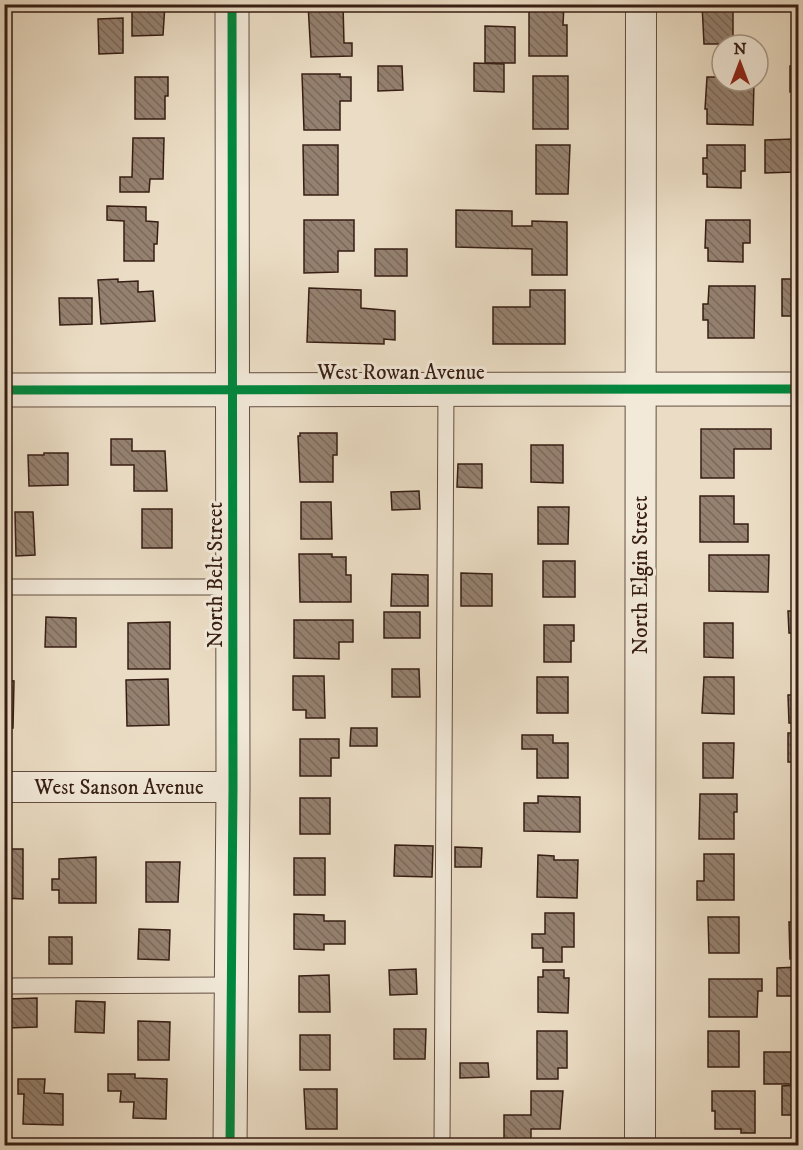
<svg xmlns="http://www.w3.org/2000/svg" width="803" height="1150" viewBox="0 0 803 1150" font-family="'IM FELL DW Pica',serif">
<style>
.building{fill:url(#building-back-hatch);stroke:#371e14;stroke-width:1.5}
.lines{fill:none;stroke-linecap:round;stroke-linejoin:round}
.service-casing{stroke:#644e40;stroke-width:17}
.minor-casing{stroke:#644e40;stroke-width:32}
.tertiary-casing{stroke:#644e40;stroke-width:35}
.service{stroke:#f2e9d9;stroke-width:15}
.minor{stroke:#f2e9d9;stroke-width:30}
.tertiary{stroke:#f2e9d9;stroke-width:33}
.cycleway-casing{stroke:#f2e9d9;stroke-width:13}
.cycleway{stroke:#00873e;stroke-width:9}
.labels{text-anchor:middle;stroke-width:6;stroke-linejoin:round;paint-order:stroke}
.street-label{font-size:21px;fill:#371e14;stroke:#f2e9d9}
</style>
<defs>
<pattern id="building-back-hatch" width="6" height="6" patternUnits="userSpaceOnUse" patternTransform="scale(1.5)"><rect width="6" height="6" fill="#958170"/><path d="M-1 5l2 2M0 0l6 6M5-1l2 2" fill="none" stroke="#7a695b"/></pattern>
</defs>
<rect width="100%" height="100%" fill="#ebddc5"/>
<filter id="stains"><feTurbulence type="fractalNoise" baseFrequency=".00333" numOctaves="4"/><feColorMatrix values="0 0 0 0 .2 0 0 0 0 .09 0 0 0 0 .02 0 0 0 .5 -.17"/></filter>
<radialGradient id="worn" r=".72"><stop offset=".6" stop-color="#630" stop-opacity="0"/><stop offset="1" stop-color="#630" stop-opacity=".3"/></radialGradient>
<g class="building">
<path d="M129 4H165L163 35 132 36V9H129Z"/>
<path d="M308 4H343L344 43H352V56L311 57Z"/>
<path d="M529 4H564L563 25H567V56H529Z"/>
<path d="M702 4H733V44H704Z"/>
<path d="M123 18V53L99 54 98 19Z"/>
<path d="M485 26 515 27V63H485Z"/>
<path d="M794 26H798V62H793Z"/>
<path d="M474 63 504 64V92L474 91Z"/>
<path d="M378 66H402L403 90 378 91Z"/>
<rect x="790" y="66" width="8" height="26"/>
<path d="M302 74H340V77H351V101H340V130H304Z"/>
<rect x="533" y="76" width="35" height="53"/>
<path d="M135 77H168V96H165V119H135Z"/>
<path d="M707 77H722V81H754L753 125 707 124V109H705Z"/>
<path d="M133 138H164L163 179H150L149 192H120V177H132Z"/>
<path d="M794 139V172L765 173V140Z"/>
<path d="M303 145H338V195H304Z"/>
<path d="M536 145H570L568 194H536Z"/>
<path d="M707 145H745V171H741V188L707 187V174H703V158H707Z"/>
<path d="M4 206H11L10 234H4Z"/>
<path d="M107 206 146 207V221L158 222 157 244H154V261H124V221L107 220Z"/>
<rect x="793" y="207" width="5" height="28"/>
<path d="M456 210 512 211V226H532V221L567 222V275H532V249L456 247Z"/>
<path d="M304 220H354V251H338V272L304 273Z"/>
<path d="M706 220H750V243H743V262L708 261V248H705Z"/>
<rect x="375" y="249" width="32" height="27"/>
<path d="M118 279V282L138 281V292L153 291 155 321 101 324 98 280Z"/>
<rect x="782" y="279" width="16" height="37"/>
<path d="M709 286H755L754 338H708V320H703V304H708Z"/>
<path d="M309 288 361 290V308L395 311V340L384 339V344L307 342Z"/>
<path d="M530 290H565V344H493V307H530Z"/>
<path d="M59 298H92V324L60 325Z"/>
<path d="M701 429H771V449H734V478H701Z"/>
<path d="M300 433H337V455H333V482H300L298 436H300Z"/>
<path d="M111 439H132V451H165L167 491H134V465H111Z"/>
<path d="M531 445H563V483L531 482Z"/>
<path d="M44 453H68V485L29 486 28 455H44Z"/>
<path d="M458 464H482V488L457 487Z"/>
<path d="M419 491 420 509 392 510 391 492Z"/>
<path d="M700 496H734V524H748V542H700Z"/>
<path d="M301 502H331L332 539H301Z"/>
<path d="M538 507H569L568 544H538Z"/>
<rect x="142" y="509" width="30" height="39"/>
<path d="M15 512H33L35 555 16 556Z"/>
<path d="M299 554H332V557H346V575H351V602H300Z"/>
<path d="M709 555H769L768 592 709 591Z"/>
<rect x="543" y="561" width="32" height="36"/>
<path d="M461 573 492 574V606H461Z"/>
<path d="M392 574 428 575V606H391Z"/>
<path d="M788 611H798V633H789Z"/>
<rect x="384" y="612" width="36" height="26"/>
<path d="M46 617 76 618V647H45Z"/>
<path d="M294 620H353V642H339V659L294 658Z"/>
<path d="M170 622V669H128V623Z"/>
<path d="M704 623H733V658L704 657Z"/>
<path d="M544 625H574V641H571V662H544Z"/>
<path d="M392 669H419L420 697H392Z"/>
<path d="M293 676H324L325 718H306V710H293Z"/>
<rect x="537" y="677" width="31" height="36"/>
<path d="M704 677H734V714L702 713Z"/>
<path d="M168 679 169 725 127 726 126 680Z"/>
<path d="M4 680 14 681 13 728H4Z"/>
<path d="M788 695H798V723H789Z"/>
<path d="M351 728H377V746H350Z"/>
<rect x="788" y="733" width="10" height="29"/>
<path d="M522 735H553V743H568V778H537V749H522Z"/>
<path d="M300 739H339V758H331V776H300Z"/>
<path d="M703 743H734L733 778H703Z"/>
<path d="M700 794H737V812H734V839H699Z"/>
<path d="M538 796 580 797V832L524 831V803H538Z"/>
<rect x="300" y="798" width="30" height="36"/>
<path d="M395 845 433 846 432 877 394 876Z"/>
<path d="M455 847 482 848 481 867H455Z"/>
<path d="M4 849H23V899L4 898Z"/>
<path d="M704 854H734V900H697V881H704Z"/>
<path d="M538 855 554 856V860H578L577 898 537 897Z"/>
<path d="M96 857V903H59V890H52V879H59V859Z"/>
<rect x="294" y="858" width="31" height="37"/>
<path d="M146 862H180L178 902H146Z"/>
<path d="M545 913H574V947H562V962H543V948H532V934H545Z"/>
<path d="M294 914 324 915V921H345V944H324V950L294 949Z"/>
<path d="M708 917H739V953H709Z"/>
<path d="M789 922H798V958L790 959Z"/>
<path d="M139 929 170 930 169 960 138 959Z"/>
<rect x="49" y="937" width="23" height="27"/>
<path d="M798 967V996H777V968Z"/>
<path d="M416 969 417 994 390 995 389 970Z"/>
<path d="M543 970H564V978H569L568 1013 538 1012V977H543Z"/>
<path d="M329 975 330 1012H299V976Z"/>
<path d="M709 979H762V991H758L757 1017H709Z"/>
<path d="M37 998V1027L8 1028 7 999Z"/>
<path d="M76 1001 105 1002 104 1033 75 1032Z"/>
<path d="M138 1021 170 1022 169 1060H138Z"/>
<path d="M394 1029H426L425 1059H394Z"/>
<path d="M537 1031H567V1068H558V1079H537Z"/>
<rect x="708" y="1031" width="31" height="36"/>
<rect x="300" y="1035" width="30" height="35"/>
<rect x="764" y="1052" width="27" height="32"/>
<path d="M460 1063H488L489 1077 460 1078Z"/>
<path d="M108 1074H135V1078L167 1079 166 1119 133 1118 134 1102H120L121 1091H108Z"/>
<path d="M18 1079H45L44 1093 63 1094V1125L23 1124 24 1094H18Z"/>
<path d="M798 1085V1115H782V1086Z"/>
<path d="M304 1089H337V1129H306Z"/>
<path d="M531 1091H563L560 1129H531V1139H504V1115H531Z"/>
<path d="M712 1091H755V1133H741V1129H715V1111H712Z"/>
</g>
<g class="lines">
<defs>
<g id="service">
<path d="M4 587H233"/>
<path d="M4 986 232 985"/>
<path d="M442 1146 446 390"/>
</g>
<g id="minor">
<path d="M4 787H233"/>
<path d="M640 1146 641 4"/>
</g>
<g id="tertiary">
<path d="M4 390 798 389"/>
<path d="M230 1146 233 787 232 4"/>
</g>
</defs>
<use href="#service" class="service-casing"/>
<use href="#minor" class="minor-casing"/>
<use href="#tertiary" class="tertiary-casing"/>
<use href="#service" class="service"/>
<use href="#minor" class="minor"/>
<use href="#tertiary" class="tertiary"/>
<defs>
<g id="cycleway">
<path d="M4 390 798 389"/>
<path d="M230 1146 233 787 232 4"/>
</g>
</defs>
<use href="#cycleway" class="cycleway-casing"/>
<use href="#cycleway" class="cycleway"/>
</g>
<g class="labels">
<g class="street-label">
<text x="401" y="379">West Rowan Avenue</text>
<text transform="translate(215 575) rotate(-90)" y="7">North Belt Street</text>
<text transform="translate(640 575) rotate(-90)" y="7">North Elgin Street</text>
<text x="119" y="794">West Sanson Avenue</text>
</g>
</g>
<rect width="803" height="1150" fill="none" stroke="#ebddc5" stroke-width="24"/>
<rect x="6" y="6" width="791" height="1138" fill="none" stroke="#371e14" stroke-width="3"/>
<rect x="12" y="12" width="779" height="1126" fill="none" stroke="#371e14" stroke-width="1.5"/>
<g transform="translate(740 63)"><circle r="28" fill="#f2e9d9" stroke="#a7988a" stroke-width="1.5"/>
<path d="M0-4.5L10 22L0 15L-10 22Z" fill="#8f2418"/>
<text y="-9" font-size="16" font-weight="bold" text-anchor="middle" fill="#371e14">N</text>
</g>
<rect width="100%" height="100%" filter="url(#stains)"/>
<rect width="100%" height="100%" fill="url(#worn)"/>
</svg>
